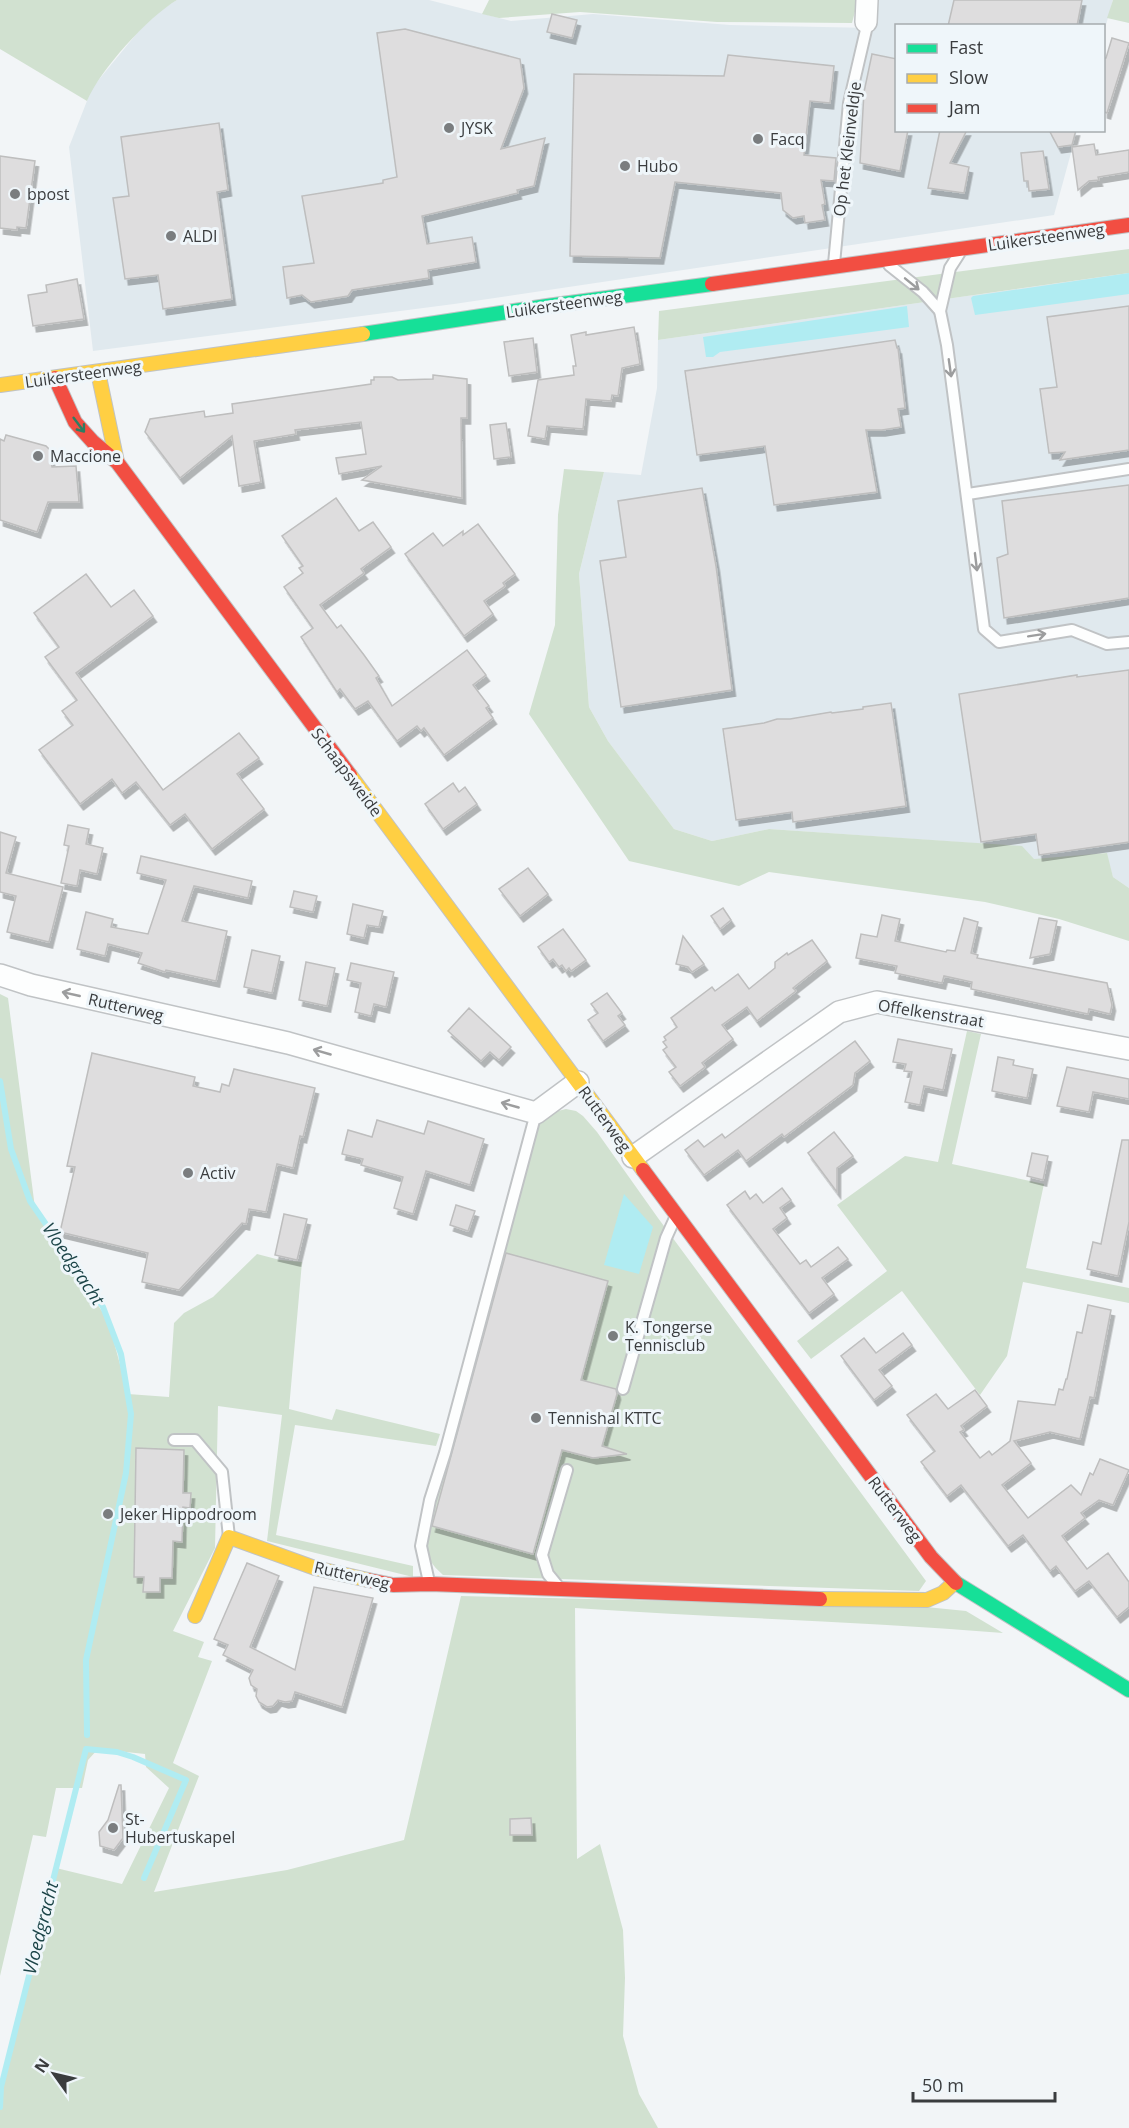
<svg xmlns="http://www.w3.org/2000/svg" width="1129" height="2128" viewBox="0 0 1129 2128" font-family="'Open Sans',sans-serif">
<style>
.built{fill:#e0e9ee}
.green{fill:#d1e1d0}
.water{fill:#b0ecf2}
.lines{fill:none;stroke-linecap:round;stroke-linejoin:round}
.stream{stroke:#b0ecf2;stroke-width:6}
.building{fill:#deddde;stroke:#bebebe;stroke-width:1.5;filter:url(#shadow)}
.lane-casing{stroke:#c0c3c5;stroke-width:14}
.street-casing{stroke:#c0c3c5;stroke-width:24}
.fast-casing{stroke:#c0c3c5;stroke-width:16}
.slow-casing{stroke:#c0c3c5;stroke-width:16}
.jam-casing{stroke:#c0c3c5;stroke-width:16}
.lane{stroke:#fdfefe;stroke-width:10}
.street{stroke:#fdfefe;stroke-width:21}
.fast{stroke:#16e098;stroke-width:14}
.slow{stroke:#ffcf43;stroke-width:14}
.jam{stroke:#f24e42;stroke-width:14}
.oneway{stroke:#9c9d9e}
.oneway2{stroke:#2c7e62}
.poi-dot{fill:#7a7d7f;stroke:#eff6fa;stroke-width:2}
.labels{text-anchor:middle;stroke-width:6;stroke-linejoin:round;paint-order:stroke}
.poi-label{font-size:16px;fill:#3a3c3e;stroke:#eff6fa;text-anchor:start}
.street-label{font-size:16px;fill:#3a3c3e;stroke:#eff6fa}
.water-label{font-size:18px;font-style:italic;fill:#1b4447;stroke:#eff6fa}
</style>
<defs>
<filter id="shadow"><feDropShadow dx="3.5" dy="6" stdDeviation="0" flood-color="#0004"/></filter>
</defs>
<rect width="100%" height="100%" fill="#f2f5f7"/>
<g class="built">
<path d="M177 0H429L511 21 593 14 730 25 872 28 879 0H1113L1104 32V26H896V130L1077 131 1054 215 454 304 93 351 69 147 92 88 138 32 162 9Z"/>
<path d="M1129 273V888L1113 877 1106 853 1034 860 972 843 769 829 712 841 674 829 608 741 589 707 579 574 604 472 641 475 657 388 658 340Z"/>
</g>
<g class="green">
<path d="M0 0H177C148 17 100 70 87 101L0 49Z"/>
<path d="M489 0H858L852 23 717 22 580 12 499 18 482 14Z"/>
<path d="M1113 0H1129V23L1107 18Z"/>
<path d="M1129 249V273L658 340 659 311Z"/>
<path d="M564 469 604 472 579 574 589 707 608 741 674 829 712 841 769 829 1022 846 1034 859 1107 853 1113 877 1129 888V941L1059 919 985 902 769 872 739 886 629 861 529 714 555 625 558 515Z"/>
<path d="M0 994 8 998 35 1208 65 1257 108 1320 128 1394 169 1397 174 1323 184 1313 213 1297 257 1254 280 1260 302 1262 289 1409 332 1420 336 1409 440 1434 436 1446 295 1425 276 1535 413 1566V1577L267 1541 282 1415 218 1406 215 1548 173 1631 204 1642 198 1657 212 1661 173 1763 199 1776 154 1892 287 1870 404 1840 461 1596 926 1607 966 1611 1003 1633C861 1621 718 1618 575 1608L577 1859 600 1844 623 1930 625 1978 623 2036 639 2094 658 2128H0V2101L56 1868 122 1884 169 1788 146 1767 145 1754 98 1749 88 1760 82 1788H56L46 1837 33 1835 0 1976Z"/>
<path d="M967 1031 981 1034 952 1164 1044 1184 1026 1268 1129 1288V1303L1023 1282 1007 1356 980 1395 902 1291 811 1359 797 1341 887 1271 837 1205 905 1156 938 1162Z"/>
<path d="M566 1109 576 1111 583 1116 597 1132 658 1218 926 1581 919 1591 443 1575C432 1565 427 1558 425 1543L536 1126 554 1112Z"/>
</g>
<g class="water">
<path d="M1129 273V294L975 315 971 298 973 296Z"/>
<path d="M907 306 909 327 720 352 713 357H706L703 337Z"/>
<path d="M624 1194 653 1227 639 1274 604 1265Z"/>
</g>
<g class="lines">
<g class="stream">
<path d="M0 1081 11 1149 30 1201 103 1307 121 1354 131 1414 126 1473 86 1660 87 1735"/>
<path d="M0 2107 1 2087 86 1749 117 1752 133 1757 186 1780 144 1878"/>
</g>
</g>
<g class="building">
<path d="M954 0H1082L1077 26H948Z"/>
<path d="M552 14 577 20 572 38 547 32Z"/>
<path d="M405 29 520 59 524 88 501 149 545 138 534 186 517 190 518 193 422 216 427 244 472 237 476 262 428 270 429 278 352 290 348 296 311 302 302 295 287 298 283 267 314 263 302 196 383 183V180L397 177 377 33Z"/>
<path d="M1112 38 1129 43 1107 113 1104 112V58H1106Z"/>
<path d="M872 54 897 59V130H908L900 171 860 163 864 92Z"/>
<path d="M728 55 834 66 830 103 810 101 804 155 836 158 834 181 821 180 825 204 822 205 825 220 805 223 804 216 793 218 783 210 781 193 675 182 660 258 570 256 574 74 724 76Z"/>
<path d="M219 123 228 190 217 192 232 299 163 309 158 275 125 279 113 198 129 196 121 137Z"/>
<path d="M940 130H967L950 163 969 167 964 193 928 188Z"/>
<path d="M1049 130H1076L1072 145 1058 147Z"/>
<path d="M1094 144 1096 155 1129 150V172L1098 177 1099 180 1089 181 1078 190 1072 147Z"/>
<path d="M1043 151 1049 189 1029 191 1028 181H1024L1021 153Z"/>
<path d="M0 156 35 161 26 228 17 227V230L0 228Z"/>
<path d="M77 279 84 319 33 326 28 295 47 292 46 285Z"/>
<path d="M1129 306V450L1060 460 1065 452 1049 453 1040 389 1057 387 1047 317Z"/>
<path d="M634 327 640 364 622 368 618 396 612 395 611 401 586 399 583 429 547 426 545 439 528 436 538 380 574 375 573 366H576L571 335 586 332V335Z"/>
<path d="M533 338 537 372 509 376 504 342Z"/>
<path d="M895 340 897 348H898L905 408 898 409 901 427 882 430H866L877 492 774 505 765 446 697 455 685 371Z"/>
<path d="M433 375 467 379V418H461L462 498 362 480 382 466 339 474 336 458 366 454 361 422 295 430 296 434 254 441 261 482 239 486 232 436 180 478 145 432 150 419 204 411 205 417 233 413 232 404 371 384V380H374V377H392L398 380 433 379Z"/>
<path d="M506 423 511 457 494 459 490 425Z"/>
<path d="M6 435 46 446 50 450 52 467 76 466 79 502H48L37 532 0 520V439L4 441Z"/>
<path d="M1129 485V598L1004 618 997 558 1008 554 1002 501Z"/>
<path d="M702 488 716 566 732 690 621 707 600 561 626 557 618 501Z"/>
<path d="M336 498 359 531 373 522 391 547 361 569 364 573 320 605 337 628 341 625 364 655 379 676 376 678 392 706 467 650 486 675 473 685 489 706 486 708 493 718 444 755 424 728 421 731 417 726 397 741 368 701 355 709 340 689 337 692 301 637 313 628 284 587 303 573 299 568 303 566 282 536Z"/>
<path d="M478 524 515 574 503 583 505 586 484 601 493 614 464 636 405 554 433 533 443 546 463 531V535Z"/>
<path d="M86 574 111 607 134 590 153 616 76 673 163 790 239 733 259 758 237 774 264 809 212 849 185 814 170 825 136 782 122 793 112 779 80 804 39 750 73 725 62 711 77 700 45 657 59 647 34 613Z"/>
<path d="M1129 670V842L1039 855 1036 834 981 842 959 694 1077 675V677Z"/>
<path d="M891 703 906 806 793 822 792 812 736 820 723 729 764 723 777 719H790L831 712 832 713 863 709V707Z"/>
<path d="M453 783 459 792 465 787 477 804 443 829 425 804Z"/>
<path d="M68 825 89 829 86 844 103 848 97 874 80 870 77 886 61 883 69 846 64 845Z"/>
<path d="M0 832 16 837 6 873 63 887 49 942 7 932 16 896 0 892Z"/>
<path d="M141 856 252 881 248 898 194 886 182 921 227 931 216 981 166 970 165 972 138 963 142 953 108 944 105 956 77 949 86 912 113 919 111 927 148 934 166 880 137 873Z"/>
<path d="M528 868 548 894 520 916 499 889Z"/>
<path d="M294 891 317 896 313 912 290 907Z"/>
<path d="M353 904 383 911 379 927 367 925 364 938 347 934Z"/>
<path d="M723 908 731 920 720 929 711 916Z"/>
<path d="M882 915 900 919 895 941 946 952 947 950 955 951 964 918 978 922 971 953 978 955 977 958 1107 983 1112 1005 1110 1014 1089 1009 1088 1014 971 989 972 982 944 976 942 983 895 973 897 966 856 958 861 934 877 937Z"/>
<path d="M1039 918 1057 921 1050 954 1030 958Z"/>
<path d="M563 929 586 960 571 971 569 968 566 971 562 965 559 967 553 959 549 962 538 947Z"/>
<path d="M683 936 704 964 692 972 688 967 676 964Z"/>
<path d="M812 940 827 961 793 988 796 991 757 1021 747 1007 722 1025 733 1039 702 1063 705 1067 680 1086 669 1072 676 1067 663 1050 667 1047 663 1042 666 1040 664 1037 677 1027 671 1018 712 987 715 991 738 974 749 989 775 968V962L787 953 788 955Z"/>
<path d="M252 950 280 956 272 993 244 987Z"/>
<path d="M306 962 335 968 327 1006 299 1000Z"/>
<path d="M351 963 394 972 386 1007 374 1004 371 1016 355 1012 361 983 347 980Z"/>
<path d="M607 993 622 1013 618 1016 625 1025 603 1041 588 1020 598 1013 591 1004Z"/>
<path d="M469 1008 511 1047 499 1060 490 1052 481 1061 448 1031Z"/>
<path d="M898 1039 952 1049 943 1090 924 1086 920 1105 905 1102 912 1072 904 1071 906 1064 893 1062Z"/>
<path d="M855 1041 870 1061 855 1073 853 1085 784 1137 782 1134 746 1161 738 1150 704 1175 685 1150 698 1140 704 1147 722 1134 725 1138Z"/>
<path d="M92 1053 195 1077 193 1086 220 1092 222 1084 229 1086 234 1069 315 1088 303 1137 300 1136 293 1168 277 1164 266 1212 249 1209 246 1224 242 1223 179 1290 142 1282 148 1253 60 1232 75 1167 67 1166Z"/>
<path d="M998 1057 1014 1060 1013 1065 1033 1069 1027 1098 992 1091Z"/>
<path d="M1067 1067 1129 1079V1099L1093 1092 1089 1112 1057 1106Z"/>
<path d="M377 1120 424 1134 428 1121 484 1139 470 1185 426 1171 413 1214 394 1208 403 1177 361 1165 363 1159 342 1154 348 1130 372 1137Z"/>
<path d="M834 1132 853 1156 837 1168V1192L808 1153Z"/>
<path d="M1122 1140H1129V1222L1118 1276 1087 1269 1093 1242 1101 1244Z"/>
<path d="M1032 1153 1048 1156 1043 1180 1027 1176Z"/>
<path d="M782 1188 791 1200 780 1208 787 1218 773 1229 800 1264 806 1260 811 1267 838 1247 848 1259 822 1278 834 1294 809 1313 727 1205 745 1191 750 1199 756 1194 763 1203Z"/>
<path d="M456 1205 475 1211 468 1231 450 1225Z"/>
<path d="M284 1214 307 1219 297 1260 275 1255Z"/>
<path d="M506 1253 608 1281 581 1380 616 1389 617 1394 602 1446 627 1454 593 1458 562 1450 533 1554 432 1526Z"/>
<path d="M1088 1305 1111 1310 1094 1398 1090 1397 1080 1439 1050 1432 1014 1441 1031 1463 1002 1485 1028 1518 1071 1485 1081 1495 1090 1473 1093 1475 1100 1459 1129 1470 1113 1505 1099 1500 1081 1513 1085 1518 1062 1536 1087 1569 1108 1553 1129 1582V1607L1117 1617 1089 1581 1075 1591 1056 1566 1050 1571 1023 1535 1008 1546 961 1485 947 1496 921 1462 935 1451 907 1415 936 1394 948 1409 975 1390 987 1406 961 1426 964 1430 960 1432 980 1458 989 1451 992 1455 1010 1441 1018 1401 1055 1405 1059 1389 1063 1390 1066 1379H1067L1077 1332 1082 1333Z"/>
<path d="M903 1333 912 1345 879 1370 892 1386 874 1400 841 1356 864 1338 876 1353Z"/>
<path d="M136 1448 184 1450 183 1493H191L190 1508 183 1507 182 1542 173 1541 172 1578H160V1592H143L144 1577H134Z"/>
<path d="M247 1563 279 1576 250 1647 295 1670 314 1587 373 1598 342 1707 295 1692 292 1701 285 1702 278 1700 273 1706 267 1707 259 1702 256 1696 257 1689 251 1685 249 1678 253 1670 223 1655 228 1645 214 1639Z"/>
<path d="M119 1785H121L123 1838 114 1850 100 1846 99 1832 108 1820Z"/>
<path d="M531 1818 532 1835H510V1819Z"/>
</g>
<g class="lines">
<defs>
<g id="lane">
<path d="M959 254 950 268 940 311 947 345 984 629 999 642 1072 630 1107 644 1129 642"/>
<path d="M834 264 849 103 866 30"/>
<path d="M889 265 923 292 940 311"/>
<path d="M968 494 1129 469"/>
<path d="M623 1389 666 1238 675 1218"/>
<path d="M174 1440H195L222 1472 229 1537"/>
<path d="M429 1582 421 1546 430 1500 445 1453 536 1113"/>
<path d="M557 1585 548 1574 542 1555 567 1470"/>
</g>
<g id="street">
<path d="M866 22 867 0"/>
<path d="M0 975 31 985 288 1043 536 1113 578 1082"/>
<path d="M633 1157 839 1012 877 1002 1129 1049"/>
</g>
<g id="fast">
<path d="M363 334 547 306 712 284"/>
<path d="M956 1583 1129 1690"/>
</g>
<g id="slow">
<path d="M98 372 117 462"/>
<path d="M0 385 363 334"/>
<path d="M350 775 643 1170"/>
<path d="M820 1599 927 1600 943 1593 955 1582"/>
<path d="M195 1616 229 1537 315 1568 368 1580"/>
</g>
<g id="jam">
<path d="M712 284 1129 225"/>
<path d="M55 378 75 422 93 442 117 462 350 775"/>
<path d="M643 1170 931 1557 956 1583"/>
<path d="M368 1580 393 1585 430 1584 820 1599"/>
</g>
</defs>
<use href="#lane" class="lane-casing"/>
<use href="#street" class="street-casing"/>
<use href="#fast" class="fast-casing"/>
<use href="#slow" class="slow-casing"/>
<use href="#jam" class="jam-casing"/>
<use href="#lane" class="lane"/>
<use href="#street" class="street"/>
<use href="#fast" class="fast"/>
<use href="#slow" class="slow"/>
<use href="#jam" class="jam"/>
</g>
<defs><path id="oneway-shaft" d="M-6 0H5M1.5-3L5.5 0L1.5 3" fill="none" stroke-width="1.6" stroke-linecap="round" stroke-linejoin="round" transform="scale(1.5)"/></defs>
<g class="oneway">
<use href="#oneway-shaft" transform="translate(912 284) rotate(39)"/>
<use href="#oneway-shaft" transform="translate(950 368) rotate(82)"/>
<use href="#oneway-shaft" transform="translate(976 562) rotate(83)"/>
<use href="#oneway-shaft" transform="translate(1037 635) rotate(-9)"/>
<use href="#oneway-shaft" transform="translate(71 994) rotate(-167)"/>
<use href="#oneway-shaft" transform="translate(322 1052) rotate(-164)"/>
<use href="#oneway-shaft" transform="translate(510 1105) rotate(-164)"/>
</g>
<use class="oneway2" href="#oneway-shaft" transform="translate(79 425) rotate(53)"/>
<g class="poi-dot">
<circle cx="449" cy="128" r="6"/>
<circle cx="758" cy="139" r="6"/>
<circle cx="625" cy="166" r="6"/>
<circle cx="15" cy="194" r="6"/>
<circle cx="171" cy="236" r="6"/>
<circle cx="38" cy="456" r="6"/>
<circle cx="188" cy="1173" r="6"/>
<circle cx="613" cy="1336" r="6"/>
<circle cx="536" cy="1418" r="6"/>
<circle cx="108" cy="1514" r="6"/>
<circle cx="113" cy="1828" r="6"/>
</g>
<g class="labels">
<g class="poi-label">
<text x="461" y="134">JYSK</text>
<text x="770" y="145">Facq</text>
<text x="637" y="172">Hubo</text>
<text x="27" y="200">bpost</text>
<text x="183" y="242">ALDI</text>
<text x="50" y="462">Maccione</text>
<text x="200" y="1179">Activ</text>
<text x="625" y="1333">K. Tongerse<tspan x="625" dy="18">Tennisclub</tspan></text>
<text x="548" y="1424">Tennishal KTTC</text>
<text x="120" y="1520">Jeker Hippodroom</text>
<text x="125" y="1825">St-<tspan x="125" dy="18">Hubertuskapel</tspan></text>
</g>
<g class="street-label">
<text transform="translate(847 149) rotate(-83)" y="6">Op het Kleinveldje</text>
<text transform="translate(1046 237) rotate(-8)" y="6">Luikersteenweg</text>
<text transform="translate(564 304) rotate(-8)" y="6">Luikersteenweg</text>
<text transform="translate(83 374) rotate(-8)" y="6">Luikersteenweg</text>
<text transform="translate(347 772) rotate(53)" y="6">Schaapsweide</text>
<text transform="translate(126 1007) rotate(13)" y="6">Rutterweg</text>
<text transform="translate(931 1013) rotate(9)" y="6">Offelkenstraat</text>
<text transform="translate(605 1119) rotate(54)" y="6">Rutterweg</text>
<text transform="translate(895 1509) rotate(53)" y="6">Rutterweg</text>
<text transform="translate(352 1575) rotate(13)" y="6">Rutterweg</text>
</g>
<g class="water-label">
<text transform="translate(73 1264) rotate(56)" y="6">Vloedgracht</text>
<text transform="translate(41 1928) rotate(-76)" y="6">Vloedgracht</text>
</g>
</g>
<rect x="895" y="24" width="210" height="108" fill="#eff6fa" stroke="#a7acaf" stroke-width="1.5"/>
<rect x="907" y="44" width="30" height="9" fill="#16e098" stroke="#a7acaf" stroke-width="1.5"/>
<text x="949" y="54" font-size="18" fill="#3a3c3e">Fast</text>
<rect x="907" y="74" width="30" height="9" fill="#ffcf43" stroke="#a7acaf" stroke-width="1.5"/>
<text x="949" y="84" font-size="18" fill="#3a3c3e">Slow</text>
<rect x="907" y="104" width="30" height="9" fill="#f24e42" stroke="#a7acaf" stroke-width="1.5"/>
<text x="949" y="114" font-size="18" fill="#3a3c3e">Jam</text>
<g transform="translate(54 2074) rotate(304)" stroke="#eff6fa" stroke-width="4.5" paint-order="stroke">
<path d="M0-4.5L10 22L0 15L-10 22Z" fill="#3a3c3e"/>
<text y="-9" font-size="16" font-weight="bold" text-anchor="middle" fill="#3a3c3e">N</text>
</g>
<path d="M913 2092v9h142v-9" fill="none" stroke="#3a3c3e" stroke-width="3"/>
<text x="922" y="2092" font-size="18" fill="#3a3c3e" stroke="#eff6fa" stroke-width="4.5" paint-order="stroke">50 m</text>
</svg>
